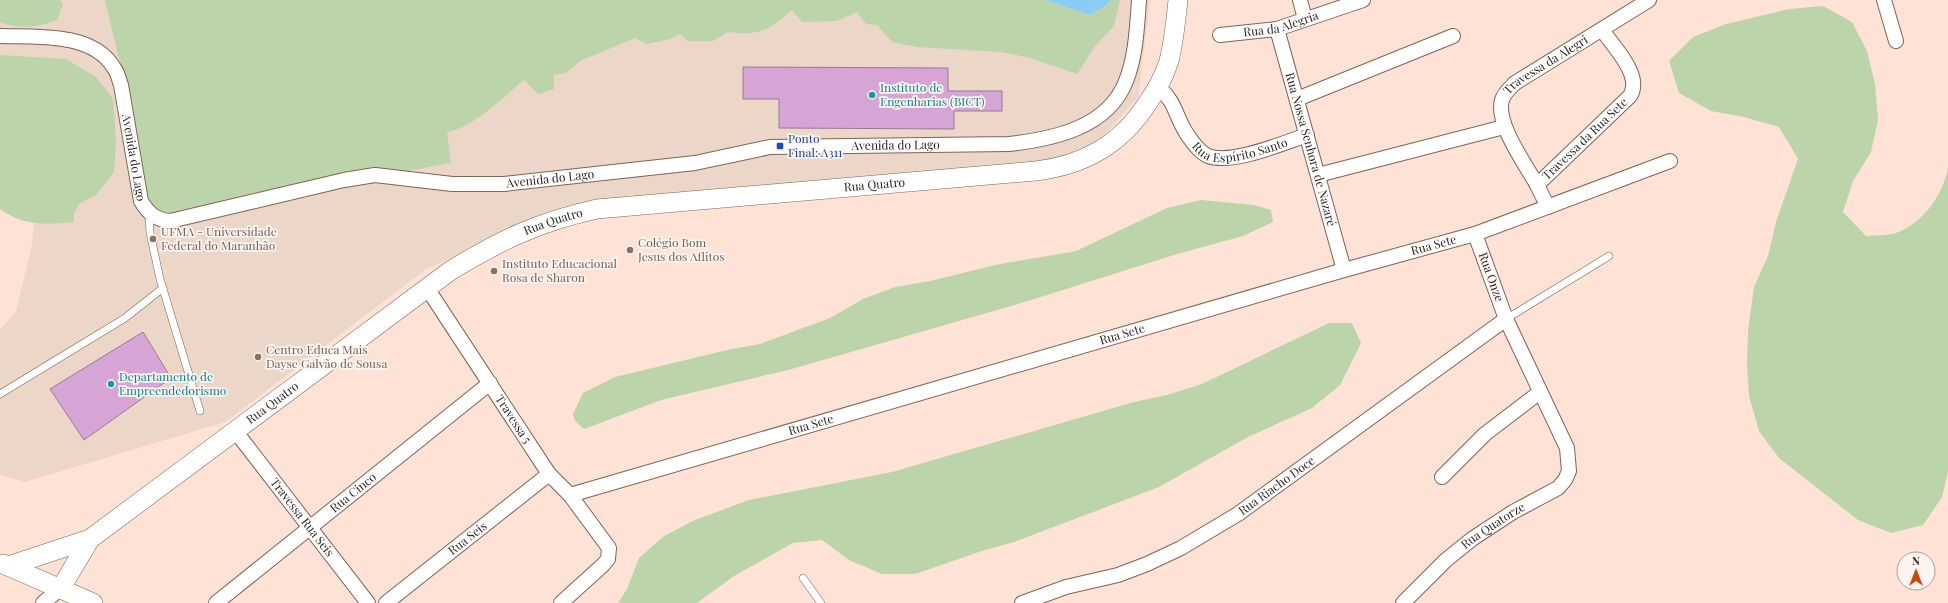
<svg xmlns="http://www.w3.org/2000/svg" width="1948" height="603" viewBox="0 0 1948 603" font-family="'Playfair Display',serif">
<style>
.education{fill:#ebd6c8}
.green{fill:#bcd4aa}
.water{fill:#89cdf4}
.building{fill:#d6a4d5;stroke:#947d93}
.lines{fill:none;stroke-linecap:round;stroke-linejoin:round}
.service-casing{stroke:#806256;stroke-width:8}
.minor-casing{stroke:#806256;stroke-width:16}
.secondary-casing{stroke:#806256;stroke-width:20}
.service{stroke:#fff;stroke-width:7}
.minor{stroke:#fff;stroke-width:14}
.secondary{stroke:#fff;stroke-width:19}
.culture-dot{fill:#0f9aa8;stroke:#fbf4f1;stroke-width:1.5}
.transit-dot{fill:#1a4fb4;stroke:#fbf4f1;stroke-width:1.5}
.education-dot{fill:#8d6e63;stroke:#fbf4f1;stroke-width:1.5}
.labels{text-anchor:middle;stroke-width:3.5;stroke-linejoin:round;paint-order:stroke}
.street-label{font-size:12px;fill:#2e221d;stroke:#fbf4f1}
.culture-label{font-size:12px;fill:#0d838f;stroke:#fbf4f1;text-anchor:start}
.transit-label{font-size:12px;fill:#164399;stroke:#fbf4f1;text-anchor:start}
.education-label{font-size:12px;fill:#785e54;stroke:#fbf4f1;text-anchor:start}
</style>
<rect width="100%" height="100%" fill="#fee2d6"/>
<path class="education" d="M0 0H1150L1138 98 1095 145 1036 169 559 214 519 228 426 269 225 422 25 482 0 475V330L16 311 31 250 35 218 0 199Z"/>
<g class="green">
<path d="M0 0H60L63 5 57 20C39 27 19 30 0 22Z"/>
<path d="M105 0H1046L1089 15 1104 7 1111 0H1120L1114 26 1095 46 1077 74 1027 57 1000 52 917 47 892 42 877 25 866 24 857 12 837 21 802 22 792 10C768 31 759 36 728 32L713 41H688L680 34 670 39 647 44 635 38 580 61 566 73 554 75V89L538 94 524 80C503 97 473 128 447 132L451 163 171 214 160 213 150 202 138 158 125 84Z"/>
<path d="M1823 6 1852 22 1867 51 1875 84 1878 120 1871 152 1853 181 1843 212 1866 236C1876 235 1892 236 1901 231 1925 220 1943 194 1948 168V472L1942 497 1923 525 1891 533 1858 520 1779 458 1759 431 1749 396 1747 363 1748 330 1754 287 1768 256 1776 222 1798 159 1779 127 1744 117 1711 111 1679 93 1669 61 1693 37 1726 24 1789 9Z"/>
<path d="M0 55 66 59 96 77 113 99 116 141 114 172 96 195 79 204 74 214V222C45 225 24 226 0 209Z"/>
<path d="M1201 200 1254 205 1271 210 1273 222 1243 236 1174 255 1028 301 792 369 661 400 584 429 575 421 573 414 583 393 615 377 727 350 760 344 830 318 863 299 895 287 930 281 995 265 1076 251 1167 208Z"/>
<path d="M1329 323H1352L1361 343 1340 385 1312 408 1248 437 1159 487 1014 542 982 551 915 574H882L849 560 822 540 793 543 734 576 697 603H618L627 589 639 558 664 536 695 520 749 500 892 472 1134 402 1167 395 1202 384Z"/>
</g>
<path class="water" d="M1046 0H1111L1104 7 1089 15Z"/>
<g class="building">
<path d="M743 67 948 68V91H1002V111H954V129L779 128V99H743Z"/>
<path d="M143 332 171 378 84 440 50 389Z"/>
</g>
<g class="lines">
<defs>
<g id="service">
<path d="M149 213 150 233 160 279 200 411"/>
<path d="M1506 319 1609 256"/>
<path d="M0 394 125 318 163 288"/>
<path d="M803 578 821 603"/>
</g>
<g id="minor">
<path d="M1300 0 1305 19"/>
<path d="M1884 0 1896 41"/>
<path id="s1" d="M1277 29 1344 270"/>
<path id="s2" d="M1220 35 1277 29 1363 0"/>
<path id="s3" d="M0 36C36 37 93 32 114 68 118 73 119 80 121 85L141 201C148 213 156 220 170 221L344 180 375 175 452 184H504L695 163 770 147 1009 144C1053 139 1108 128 1126 81 1136 56 1137 27 1139 0"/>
<path id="s4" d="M1158 87C1175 101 1175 114 1185 131 1190 139 1199 152 1208 156 1232 165 1283 143 1307 135"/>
<path d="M1297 99 1453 36"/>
<path d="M1318 175 1504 127"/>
<path id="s5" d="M1537 185C1526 165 1495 123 1502 100 1504 93 1510 88 1515 83L1649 0"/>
<path id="s6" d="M1548 207 1537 185 1630 96C1643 76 1614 47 1602 30"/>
<path id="s7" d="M427 288 549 474 570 495 609 548 608 559 603 565 561 603"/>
<path id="s8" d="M236 432 368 603"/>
<path d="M1442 477 1485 434 1540 392"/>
<path id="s9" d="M570 495 1344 270 1475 234 1670 161"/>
<path d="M43 603 61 588"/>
<path id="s10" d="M216 603 490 383"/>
<path id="s11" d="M386 603 549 474"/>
<path id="s12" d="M1022 603 1066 587 1118 575 1147 564 1181 548 1238 514 1506 319"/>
<path id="s13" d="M1403 603 1446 560 1472 539 1513 512 1558 488 1565 480 1569 471 1567 448 1506 319 1475 234"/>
</g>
<g id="secondary">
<path d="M3 564 93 603"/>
<path id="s14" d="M8 566 90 539 450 271C501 240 538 222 597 209L1036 171C1084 165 1120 145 1147 104 1156 91 1164 77 1169 61 1174 41 1176 20 1178 0"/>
<path d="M61 588 90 539"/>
</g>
</defs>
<use href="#service" class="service-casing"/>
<use href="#minor" class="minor-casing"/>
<use href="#secondary" class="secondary-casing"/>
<use href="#service" class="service"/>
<use href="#minor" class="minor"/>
<use href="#secondary" class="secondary"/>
</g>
<g class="culture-dot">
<circle cx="872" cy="95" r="4"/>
<circle cx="111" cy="384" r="4"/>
</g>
<rect class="transit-dot" x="776" y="142" width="8" height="8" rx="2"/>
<g class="education-dot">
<circle cx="153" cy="239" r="4"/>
<circle cx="630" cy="250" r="4"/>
<circle cx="494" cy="271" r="4"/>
<circle cx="258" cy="357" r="4"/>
</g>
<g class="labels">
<g class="street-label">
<text dy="4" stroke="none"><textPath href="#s2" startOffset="62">Rua da Alegria</textPath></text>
<text dy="4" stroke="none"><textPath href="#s5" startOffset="151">Travessa da Alegri</textPath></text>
<text dy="4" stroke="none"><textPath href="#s6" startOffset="91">Travessa da Rua Sete</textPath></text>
<text dy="4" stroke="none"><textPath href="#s4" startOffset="118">Rua Espírito Santo</textPath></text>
<text dy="4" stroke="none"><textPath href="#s3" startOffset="1031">Avenida do Lago</textPath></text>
<text dy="4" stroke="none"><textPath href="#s1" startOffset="125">Rua Nossa Senhora de Nazaré</textPath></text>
<text dy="4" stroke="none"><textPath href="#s3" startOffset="216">Avenida do Lago</textPath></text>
<text dy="4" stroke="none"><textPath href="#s3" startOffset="683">Avenida do Lago</textPath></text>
<text dy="4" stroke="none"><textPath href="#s14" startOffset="974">Rua Quatro</textPath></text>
<text dy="4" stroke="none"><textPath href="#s14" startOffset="650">Rua Quatro</textPath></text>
<text dy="4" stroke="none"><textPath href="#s9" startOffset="899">Rua Sete</textPath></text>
<text transform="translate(1491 277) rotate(70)" y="4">Rua Onze</text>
<text dy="4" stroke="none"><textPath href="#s9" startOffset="575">Rua Sete</textPath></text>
<text dy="4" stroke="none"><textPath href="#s14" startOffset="314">Rua Quatro</textPath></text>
<text dy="4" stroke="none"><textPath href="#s7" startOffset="157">Travessa 5</textPath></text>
<text dy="4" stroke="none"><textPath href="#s9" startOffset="251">Rua Sete</textPath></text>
<text dy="4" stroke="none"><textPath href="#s12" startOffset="283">Rua Riacho Doce</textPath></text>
<text dy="4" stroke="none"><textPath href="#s10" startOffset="176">Rua Cinco</textPath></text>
<text dy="4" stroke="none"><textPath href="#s8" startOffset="108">Travessa Rua Seis</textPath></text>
<text dy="4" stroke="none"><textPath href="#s13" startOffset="119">Rua Quatorze</textPath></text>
<text dy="4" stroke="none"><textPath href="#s11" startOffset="104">Rua Seis</textPath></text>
</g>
<g class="culture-label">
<text x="880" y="92">Instituto de<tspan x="880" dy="14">Engenharias (BICT)</tspan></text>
<text x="119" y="381">Departamento de<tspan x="119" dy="14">Empreendedorismo</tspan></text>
</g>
<g class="transit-label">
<text x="788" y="143">Ponto<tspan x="788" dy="14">Final: A311</tspan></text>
</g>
<g class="education-label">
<text x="161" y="236">UFMA - Universidade<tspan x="161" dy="14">Federal do Maranhão</tspan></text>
<text x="638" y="247">Colégio Bom<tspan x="638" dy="14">Jesus dos Aflitos</tspan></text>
<text x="502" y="268">Instituto Educacional<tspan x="502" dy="14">Rosa de Sharon</tspan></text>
<text x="266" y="354">Centro Educa Mais<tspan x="266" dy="14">Dayse Galvão de Sousa</tspan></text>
</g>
</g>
<g transform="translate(1916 571)"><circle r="19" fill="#fbf4f1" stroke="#a9a09c"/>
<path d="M0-3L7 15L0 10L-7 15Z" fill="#ce480c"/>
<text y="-6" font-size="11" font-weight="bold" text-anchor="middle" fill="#2e221d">N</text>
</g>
</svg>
